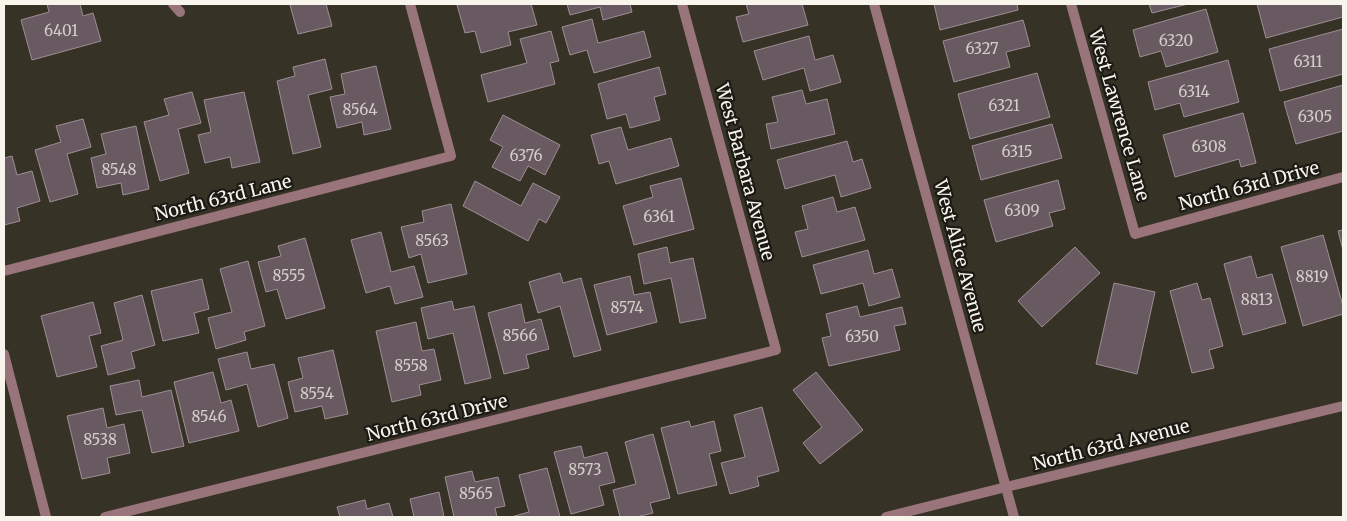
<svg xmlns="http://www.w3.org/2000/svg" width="1347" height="521" viewBox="0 0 1347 521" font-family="Merriweather,serif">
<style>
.building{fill:#695a61;stroke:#9e8e95}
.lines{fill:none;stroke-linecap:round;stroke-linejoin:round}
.minor{stroke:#99757b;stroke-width:10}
.tertiary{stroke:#99757b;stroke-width:10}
.labels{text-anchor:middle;stroke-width:4.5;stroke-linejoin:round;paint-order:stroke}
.number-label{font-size:15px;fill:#d4ceca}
.street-label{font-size:18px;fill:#f8f5ed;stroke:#1c1a14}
</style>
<rect width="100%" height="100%" fill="#363225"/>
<g class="building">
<path d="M47 4H80L83 16 93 13 101 41 32 60 21 20 49 12Z"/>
<path d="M296 4H326L332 26 298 34 290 5Z"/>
<path d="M463 4H531L537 25 508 32 511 45 481 53 475 31 465 33 457 5Z"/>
<path d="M567 4H630L632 12 603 20 600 7 570 15Z"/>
<path d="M746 4H802L808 25 743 42 736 17 749 14Z"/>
<path d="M934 4H1017L1018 10 940 30Z"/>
<path d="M1149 4H1188L1152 13Z"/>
<path d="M1257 4H1342L1343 17 1266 38Z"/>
<path d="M1206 9 1218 52 1166 67 1161 51 1140 57 1133 30Z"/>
<path d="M592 19 598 43 644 31 651 57 594 73 587 50 570 55 562 27Z"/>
<path d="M1023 20 1030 46 1006 52 1010 67 954 82 943 41Z"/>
<path d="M1343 29V74L1280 91 1269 49Z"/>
<path d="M551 31 559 61 550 63 555 84 488 102 481 75 527 63 520 39Z"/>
<path d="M809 36 815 60 833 55 841 82 810 91 804 68 763 80 754 51Z"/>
<path d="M325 59 332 89 308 95 321 147 293 154 277 81 295 76 293 67Z"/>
<path d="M1228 60 1239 102 1184 117 1180 103 1155 110 1148 82Z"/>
<path d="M376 66 391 129 364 135 362 122 337 128 330 97 345 94 341 74Z"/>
<path d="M659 67 666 94 654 97 660 120 630 128 626 114 607 119 598 84Z"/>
<path d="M1037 73 1050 117 970 139 958 94Z"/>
<path d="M1343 85V131L1296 144 1284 102Z"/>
<path d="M802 90 806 104 827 99 835 134 771 149 766 124 778 122 772 97Z"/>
<path d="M192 92 201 123 178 129 189 173 160 181 144 122 169 115 164 99Z"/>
<path d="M244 92 260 162 232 168 230 157 205 163 198 135 211 132 204 100Z"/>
<path d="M1243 113 1256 163 1241 167 1239 159 1175 177 1163 135Z"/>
<path d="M503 115 560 145 545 175 528 166 520 181 492 167 503 147 490 140Z"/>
<path d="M83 119 91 147 67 154 78 194 50 202 35 150 61 142 56 126Z"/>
<path d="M1052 124 1062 158 981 180 972 146Z"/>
<path d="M136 126 149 189 123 195 121 183 97 188 91 158 106 154 101 134Z"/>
<path d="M621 127 628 150 671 138 679 166 616 184 609 161 599 164 591 135Z"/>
<path d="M847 141 853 162 862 159 871 188 841 197 835 175 785 189 777 160Z"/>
<path d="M12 156 17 175 32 171 40 201 17 208 20 221 4 225V158Z"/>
<path d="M681 178 694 229 634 245 623 206 653 197 650 186Z"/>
<path d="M1058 180 1065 209 1049 213 1053 226 996 242 984 200Z"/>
<path d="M475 181 521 206 533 183 560 197 546 223 539 219 528 241 463 206Z"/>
<path d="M833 197 837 212 855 207 865 240 802 257 795 232 808 229 802 206Z"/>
<path d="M451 204 467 274 428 283 421 254 409 258 401 227 424 222 422 211Z"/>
<path d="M1343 230V250L1338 231Z"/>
<path d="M381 232 391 272 414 266 423 297 395 304 390 286 366 293 351 240Z"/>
<path d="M1323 235 1343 306V314L1303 326 1281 247Z"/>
<path d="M305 238 325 308 286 319 277 289 266 292 258 262 281 256 278 246Z"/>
<path d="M667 247 670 263 693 258 706 318 680 323 671 278 644 284 638 254Z"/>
<path d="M1075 247 1100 273 1042 327 1018 301Z"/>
<path d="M868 250 874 274 892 269 900 297 869 306 863 283 821 294 813 265Z"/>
<path d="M1251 256 1257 278 1272 274 1286 323 1243 335 1224 264Z"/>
<path d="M248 261 265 326 244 332 246 340 216 349 208 318 232 312 220 269Z"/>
<path d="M560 273 563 283 581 278 601 350 574 357 560 306 538 313 529 282Z"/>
<path d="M630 276 634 295 650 292 657 322 607 335 594 285Z"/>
<path d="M202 279 209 309 194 313 199 333 163 341 151 291Z"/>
<path d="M1114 283 1155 292 1137 374 1096 364Z"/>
<path d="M1197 283 1202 300 1210 298 1223 346 1209 350 1214 368 1192 373 1170 291Z"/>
<path d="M142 295 155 345 131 352 135 368 108 375 101 346 123 340 114 303Z"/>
<path d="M452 301 454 310 474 306 491 378 465 384 453 333 428 339 421 308Z"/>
<path d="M93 302 101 333 89 336 97 367 57 377 41 316Z"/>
<path d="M521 304 525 323 541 319 549 349 526 355 529 368 504 374 488 313Z"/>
<path d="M857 306 860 317 902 307 906 324 894 326 900 350 829 366 822 338 831 336 826 314Z"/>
<path d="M416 322 422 351 434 349 441 380 419 385 421 395 392 402 376 331Z"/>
<path d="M333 350 348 414 325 419 322 406 295 412 288 382 303 378 298 358Z"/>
<path d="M247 352 251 369 274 364 288 418 258 427 247 384 226 390 218 359Z"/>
<path d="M213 372 221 403 231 400 239 431 189 443 174 382Z"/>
<path d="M816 372 863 430 820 464 803 443 822 427 793 390Z"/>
<path d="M139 380 142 397 171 390 184 446 152 453 142 410 116 415 110 386Z"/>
<path d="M762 407 779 471 757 477 759 486 730 494 721 463 745 457 734 415Z"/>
<path d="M103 408 107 428 124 424 130 453 107 458 110 473 82 479 67 416Z"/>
<path d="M689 421 691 427 714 421 721 451 709 454 717 485 678 494 661 428Z"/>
<path d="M653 434 670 498 650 503 653 513 636 517H620L613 490 636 484 625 442Z"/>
<path d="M581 446 584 458 607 452 615 482 599 486 604 505 571 514 554 452Z"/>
<path d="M547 468 560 517H511L529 512 519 475Z"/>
<path d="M472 471 475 482 498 477 505 506 495 508 497 517H454L445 477Z"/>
<path d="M439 492 444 517H414L410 499Z"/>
<path d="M365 500 367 509 389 503 393 517H340L337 507Z"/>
</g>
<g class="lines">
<g class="minor">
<path d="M173 4 180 12"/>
<path d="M874 4 1014 517"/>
<path d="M1071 4 1135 234 1343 177"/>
<path d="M4 271 451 156 410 4"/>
<path d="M4 354 46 517"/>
<path d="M105 517 776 350 682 4"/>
</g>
<path class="tertiary" d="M886 517 1006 487 1343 406"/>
</g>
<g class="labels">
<g class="number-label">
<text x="61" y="36">6401</text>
<text x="1176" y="46">6320</text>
<text x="982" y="54">6327</text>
<text x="1308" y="67">6311</text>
<text x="1194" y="97">6314</text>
<text x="1004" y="111">6321</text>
<text x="360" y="115">8564</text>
<text x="1315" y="122">6305</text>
<text x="1209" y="152">6308</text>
<text x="1017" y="157">6315</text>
<text x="526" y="161">6376</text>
<text x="119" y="175">8548</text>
<text x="1022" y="216">6309</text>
<text x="659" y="222">6361</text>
<text x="432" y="246">8563</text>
<text x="289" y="281">8555</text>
<text x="1312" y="282">8819</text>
<text x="1257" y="305">8813</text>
<text x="627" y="313">8574</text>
<text x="520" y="341">8566</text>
<text x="862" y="342">6350</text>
<text x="411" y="371">8558</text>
<text x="317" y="399">8554</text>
<text x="209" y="422">8546</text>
<text x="100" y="445">8538</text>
<text x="585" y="475">8573</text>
<text x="476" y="499">8565</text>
</g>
<g class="street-label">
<text transform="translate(1119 115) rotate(74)" y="6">West Lawrence Lane</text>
<text transform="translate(745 172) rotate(75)" y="6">West Barbara Avenue</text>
<text transform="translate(1249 186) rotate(-15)" y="6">North 63rd Drive</text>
<text transform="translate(223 198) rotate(-14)" y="6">North 63rd Lane</text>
<text transform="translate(960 256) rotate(75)" y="6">West Alice Avenue</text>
<text transform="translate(437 418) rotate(-14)" y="6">North 63rd Drive</text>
<text transform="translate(1111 445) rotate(-14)" y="6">North 63rd Avenue</text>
</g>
</g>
<rect width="1347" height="521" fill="none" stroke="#f8f5ed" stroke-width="10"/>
</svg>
